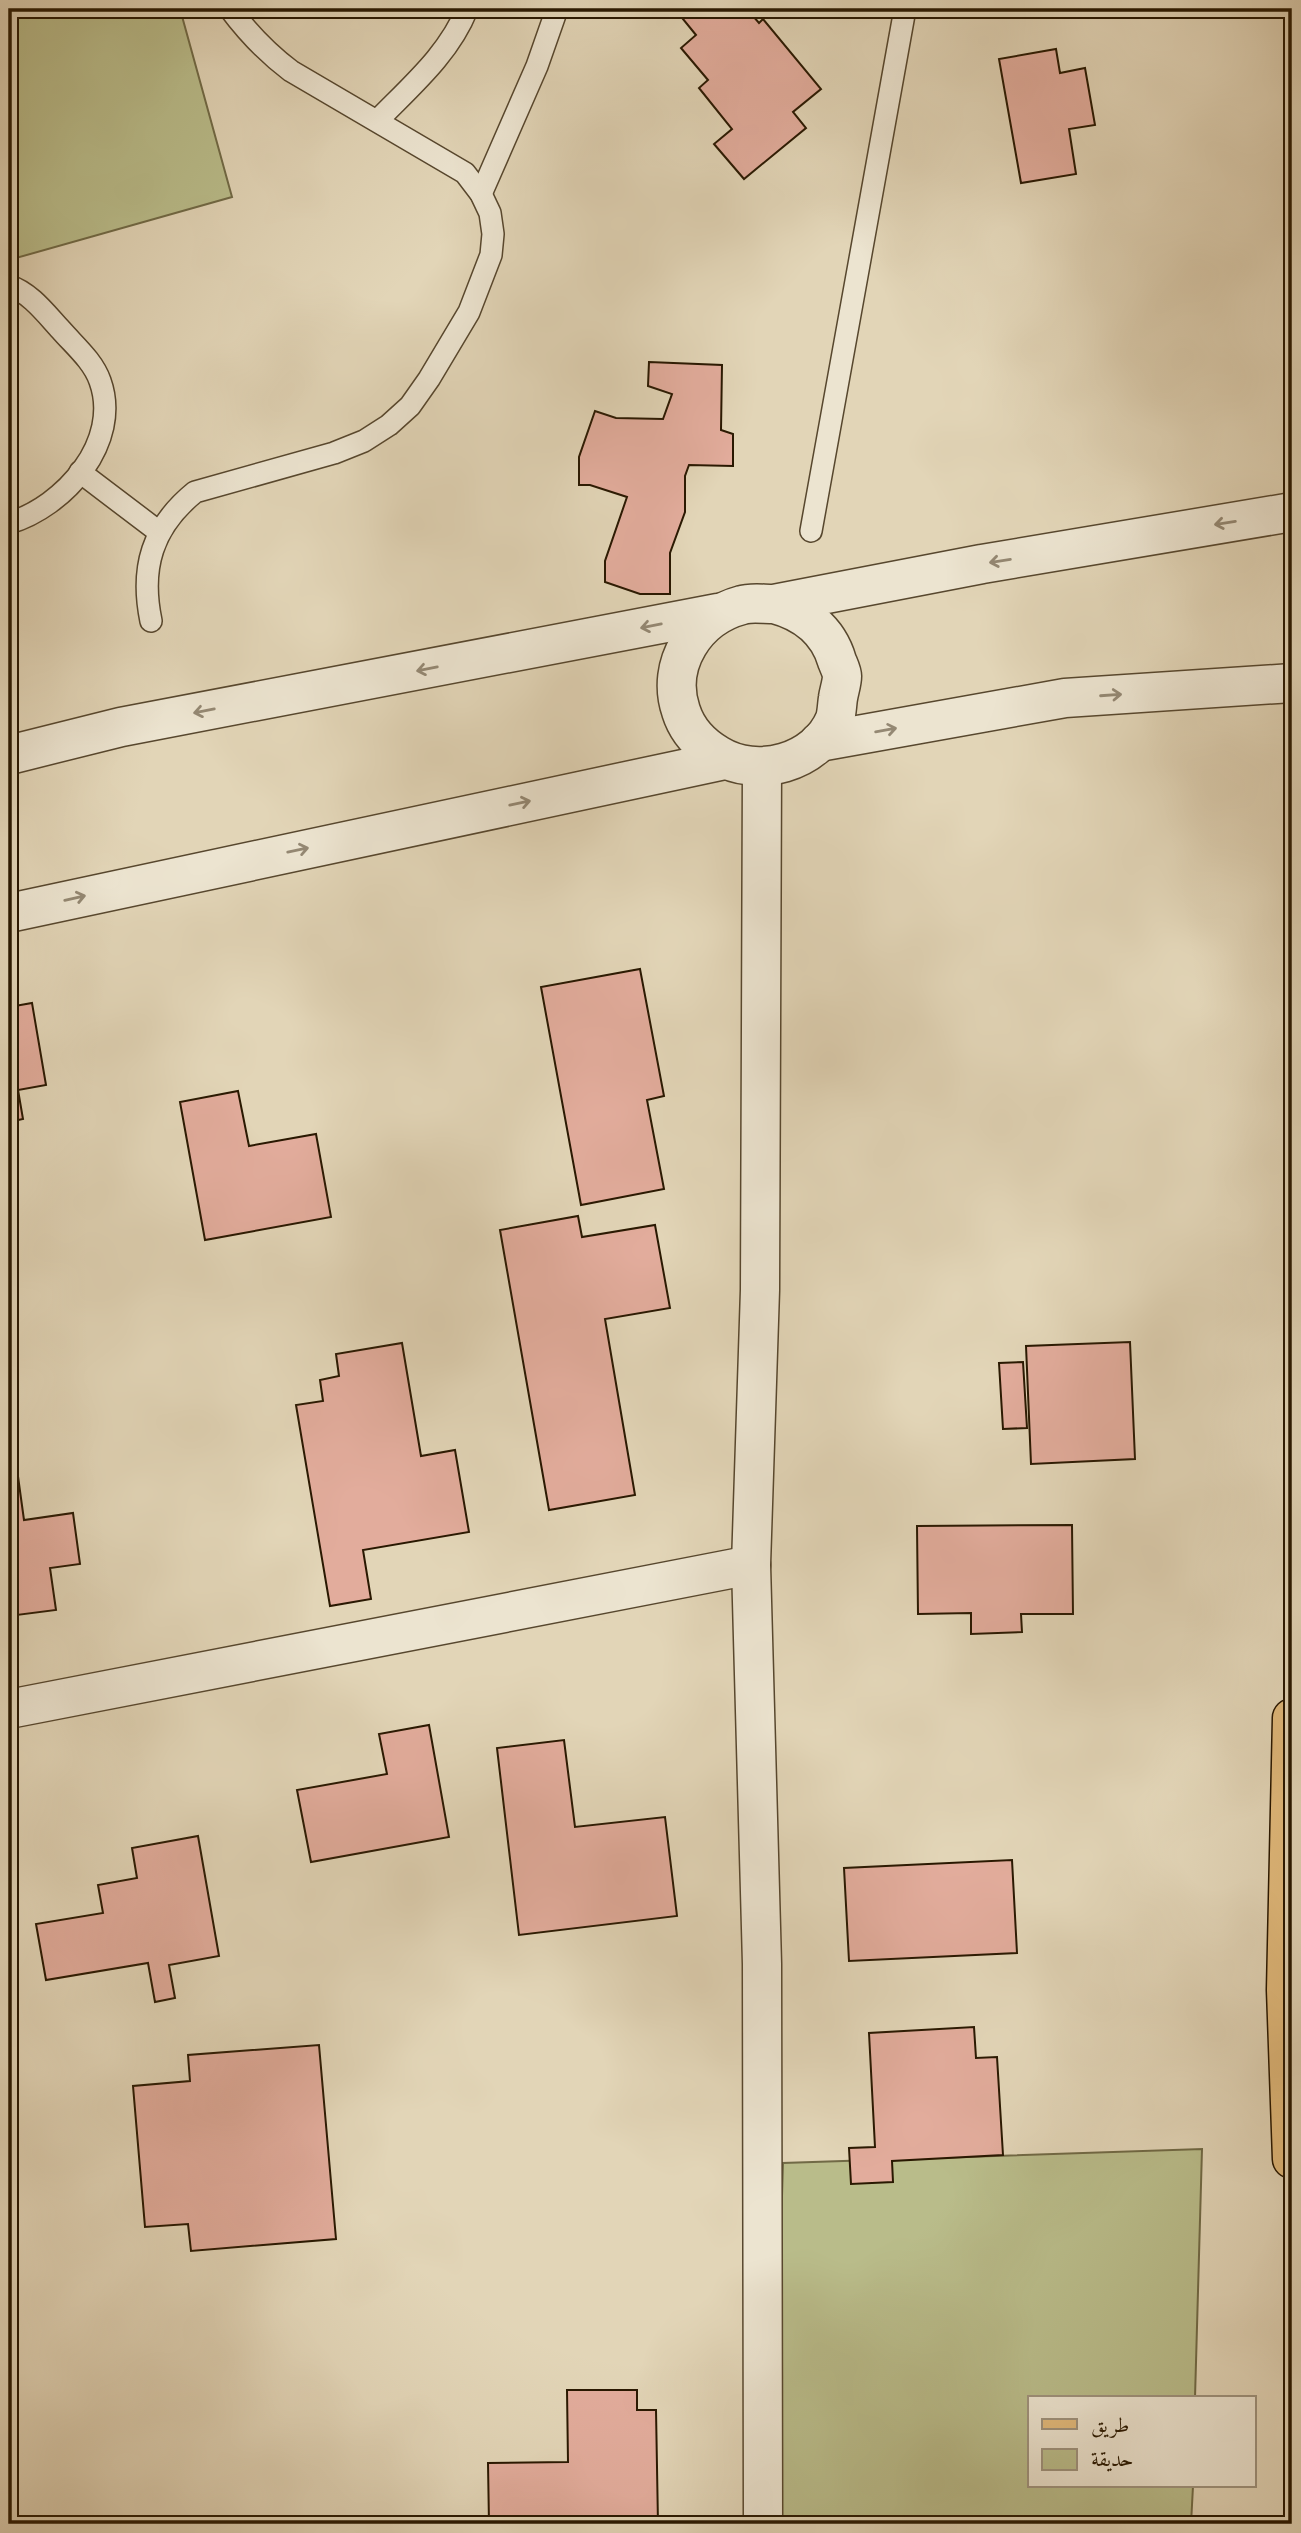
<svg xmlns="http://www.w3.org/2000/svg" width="1301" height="2533" viewBox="0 0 1301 2533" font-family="'Gentium Book Plus',Amiri,serif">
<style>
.green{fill:#b9bc8a;stroke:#716a46;stroke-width:2}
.building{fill:#e2ac9c;stroke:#291801;stroke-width:2}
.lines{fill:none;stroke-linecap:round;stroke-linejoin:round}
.service-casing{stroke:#57472e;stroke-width:24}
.minor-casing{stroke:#57472e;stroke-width:41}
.primary-casing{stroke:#291801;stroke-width:41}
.service{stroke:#ece4d0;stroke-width:21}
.minor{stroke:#ece4d0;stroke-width:38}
.primary{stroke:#e1ba7c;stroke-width:38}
.oneway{stroke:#948873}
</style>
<rect width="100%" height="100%" fill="#e2d5b7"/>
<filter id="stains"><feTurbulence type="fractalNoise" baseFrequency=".00286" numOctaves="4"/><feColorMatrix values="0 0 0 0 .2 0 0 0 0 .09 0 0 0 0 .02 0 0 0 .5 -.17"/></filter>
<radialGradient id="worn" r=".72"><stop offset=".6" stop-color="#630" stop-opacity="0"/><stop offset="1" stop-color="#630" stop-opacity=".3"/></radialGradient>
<g class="green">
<path d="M9 9H180L232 197 9 260Z"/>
<path d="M1202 2149 1195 2398H1030V2486H1193L1191 2524H772L783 2163Z"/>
</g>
<g class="building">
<path d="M683 9H747L759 23 763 19 821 89 793 112 806 128 744 179 714 144 732 129 699 88 708 80 681 48 696 35 678 13Z"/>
<path d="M1056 49 1060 73 1085 68 1095 125 1069 129 1076 174 1021 183 999 59Z"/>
<path d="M649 362 722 365 721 430 733 434V466L689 465 685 476V512L670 553V594H640L605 582V561L627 497 590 485H579V457L595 411 616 418 663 419 672 394 648 386Z"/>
<path d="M640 969 664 1096 647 1100 664 1189 581 1205 541 987Z"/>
<path d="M32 1003 46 1085 18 1090 23 1119 9 1122V1007Z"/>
<path d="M238 1091 249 1146 316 1134 331 1217 205 1240 180 1102Z"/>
<path d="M578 1216 582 1237 655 1225 670 1308 605 1319 635 1495 549 1510 500 1230Z"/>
<path d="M1130 1342 1135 1459 1031 1464 1026 1346Z"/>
<path d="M402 1343 421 1456 455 1450 469 1532 363 1550 371 1599 330 1606 296 1405 323 1401 320 1380 339 1376 336 1354Z"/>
<path d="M1023 1362 1027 1428 1003 1429 999 1363Z"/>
<path d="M16 1462 24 1520 73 1513 80 1564 50 1568 56 1610 17 1615 11 1571 9 1572V1463Z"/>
<path d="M1072 1525 1073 1614H1021L1022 1632 971 1634V1613L918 1614 917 1526Z"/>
<path d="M429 1725 449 1837 311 1862 297 1790 387 1774 379 1734Z"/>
<path d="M564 1740 575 1827 665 1817 677 1916 519 1935 497 1748Z"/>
<path d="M198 1836 219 1956 169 1965 175 1998 155 2002 148 1963 46 1980 36 1924 103 1913 98 1885 137 1878 132 1848Z"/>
<path d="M1012 1860 1017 1953 849 1961 844 1868Z"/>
<path d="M974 2027 976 2058 997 2057 1003 2155 892 2161 893 2182 851 2184 849 2148 875 2147 869 2033Z"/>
<path d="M319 2045 336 2239 191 2251 188 2224 145 2227 133 2086 190 2081 188 2055Z"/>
<path d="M567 2390H637V2410H656L658 2524H489L488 2463 568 2462Z"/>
</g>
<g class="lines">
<defs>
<g id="service">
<path d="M378 120C411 86 449 54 467 9"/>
<path d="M481 194 537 66 557 9"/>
<path d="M9 286C30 292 47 315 61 330 75 346 93 361 100 381 122 442 64 507 9 523"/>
<path d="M80 472 159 532"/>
<path d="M811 531 905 9"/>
<path d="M151 621C140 568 152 527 195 492L334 453 364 441 389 425 410 406 429 379 469 312 491 255 493 234 490 213 481 194 465 173 291 71C267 53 248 33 230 9"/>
</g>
<g id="minor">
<path d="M774 604C804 612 828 630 837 661 839 666 842 672 842 676 842 683 839 691 838 698 837 704 837 712 835 719 817 763 757 779 718 755 701 745 687 730 681 711 665 664 696 617 742 605 751 602 763 604 774 604L982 564 1292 512"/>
<path d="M819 742 1065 698 1292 683"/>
<path d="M9 755 121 727 718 613"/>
<path d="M762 767 760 1290 751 1565 762 1964 763 2524"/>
<path d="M9 913 725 760"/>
<path d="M9 1709 751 1565"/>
</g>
<path id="primary" d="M1292 1718 1286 1990 1292 2159"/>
</defs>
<use href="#service" class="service-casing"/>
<use href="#minor" class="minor-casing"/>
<use href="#primary" class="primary-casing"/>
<use href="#service" class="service"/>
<use href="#minor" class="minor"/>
<use href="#primary" class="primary"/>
</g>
<defs><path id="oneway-shaft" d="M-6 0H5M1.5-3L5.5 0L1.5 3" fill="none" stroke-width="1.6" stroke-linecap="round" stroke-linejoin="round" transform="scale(1.75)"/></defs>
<g class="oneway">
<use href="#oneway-shaft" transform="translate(1225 523) rotate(171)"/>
<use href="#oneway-shaft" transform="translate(1000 561) rotate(171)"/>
<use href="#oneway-shaft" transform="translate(651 626) rotate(169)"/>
<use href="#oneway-shaft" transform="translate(427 669) rotate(169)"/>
<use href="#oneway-shaft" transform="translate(1111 695) rotate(-4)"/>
<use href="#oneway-shaft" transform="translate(204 711) rotate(169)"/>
<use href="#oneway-shaft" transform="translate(886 730) rotate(-10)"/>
<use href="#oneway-shaft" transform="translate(520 803) rotate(-12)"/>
<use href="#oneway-shaft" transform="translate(298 850) rotate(-12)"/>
<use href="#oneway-shaft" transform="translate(75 898) rotate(-13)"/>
</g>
<rect width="1301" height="2533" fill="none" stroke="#e2d5b7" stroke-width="35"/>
<rect x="10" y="10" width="1280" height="2512" fill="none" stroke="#291801" stroke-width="3.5"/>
<rect x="18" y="18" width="1266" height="2498" fill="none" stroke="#291801" stroke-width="2"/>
<rect x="1028" y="2396" width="228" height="91" fill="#ece4d0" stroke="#9e927d" stroke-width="2"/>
<rect x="1042" y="2419" width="35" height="10" fill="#e1ba7c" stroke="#9e927d" stroke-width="2"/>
<text x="1091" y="2432" font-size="21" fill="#291801">طريق</text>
<rect x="1042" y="2449" width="35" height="21" fill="#b9bc8a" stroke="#9e927d" stroke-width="2"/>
<text x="1091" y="2466" font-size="21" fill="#291801">حديقة</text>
<rect width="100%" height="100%" filter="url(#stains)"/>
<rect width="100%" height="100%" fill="url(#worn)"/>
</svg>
